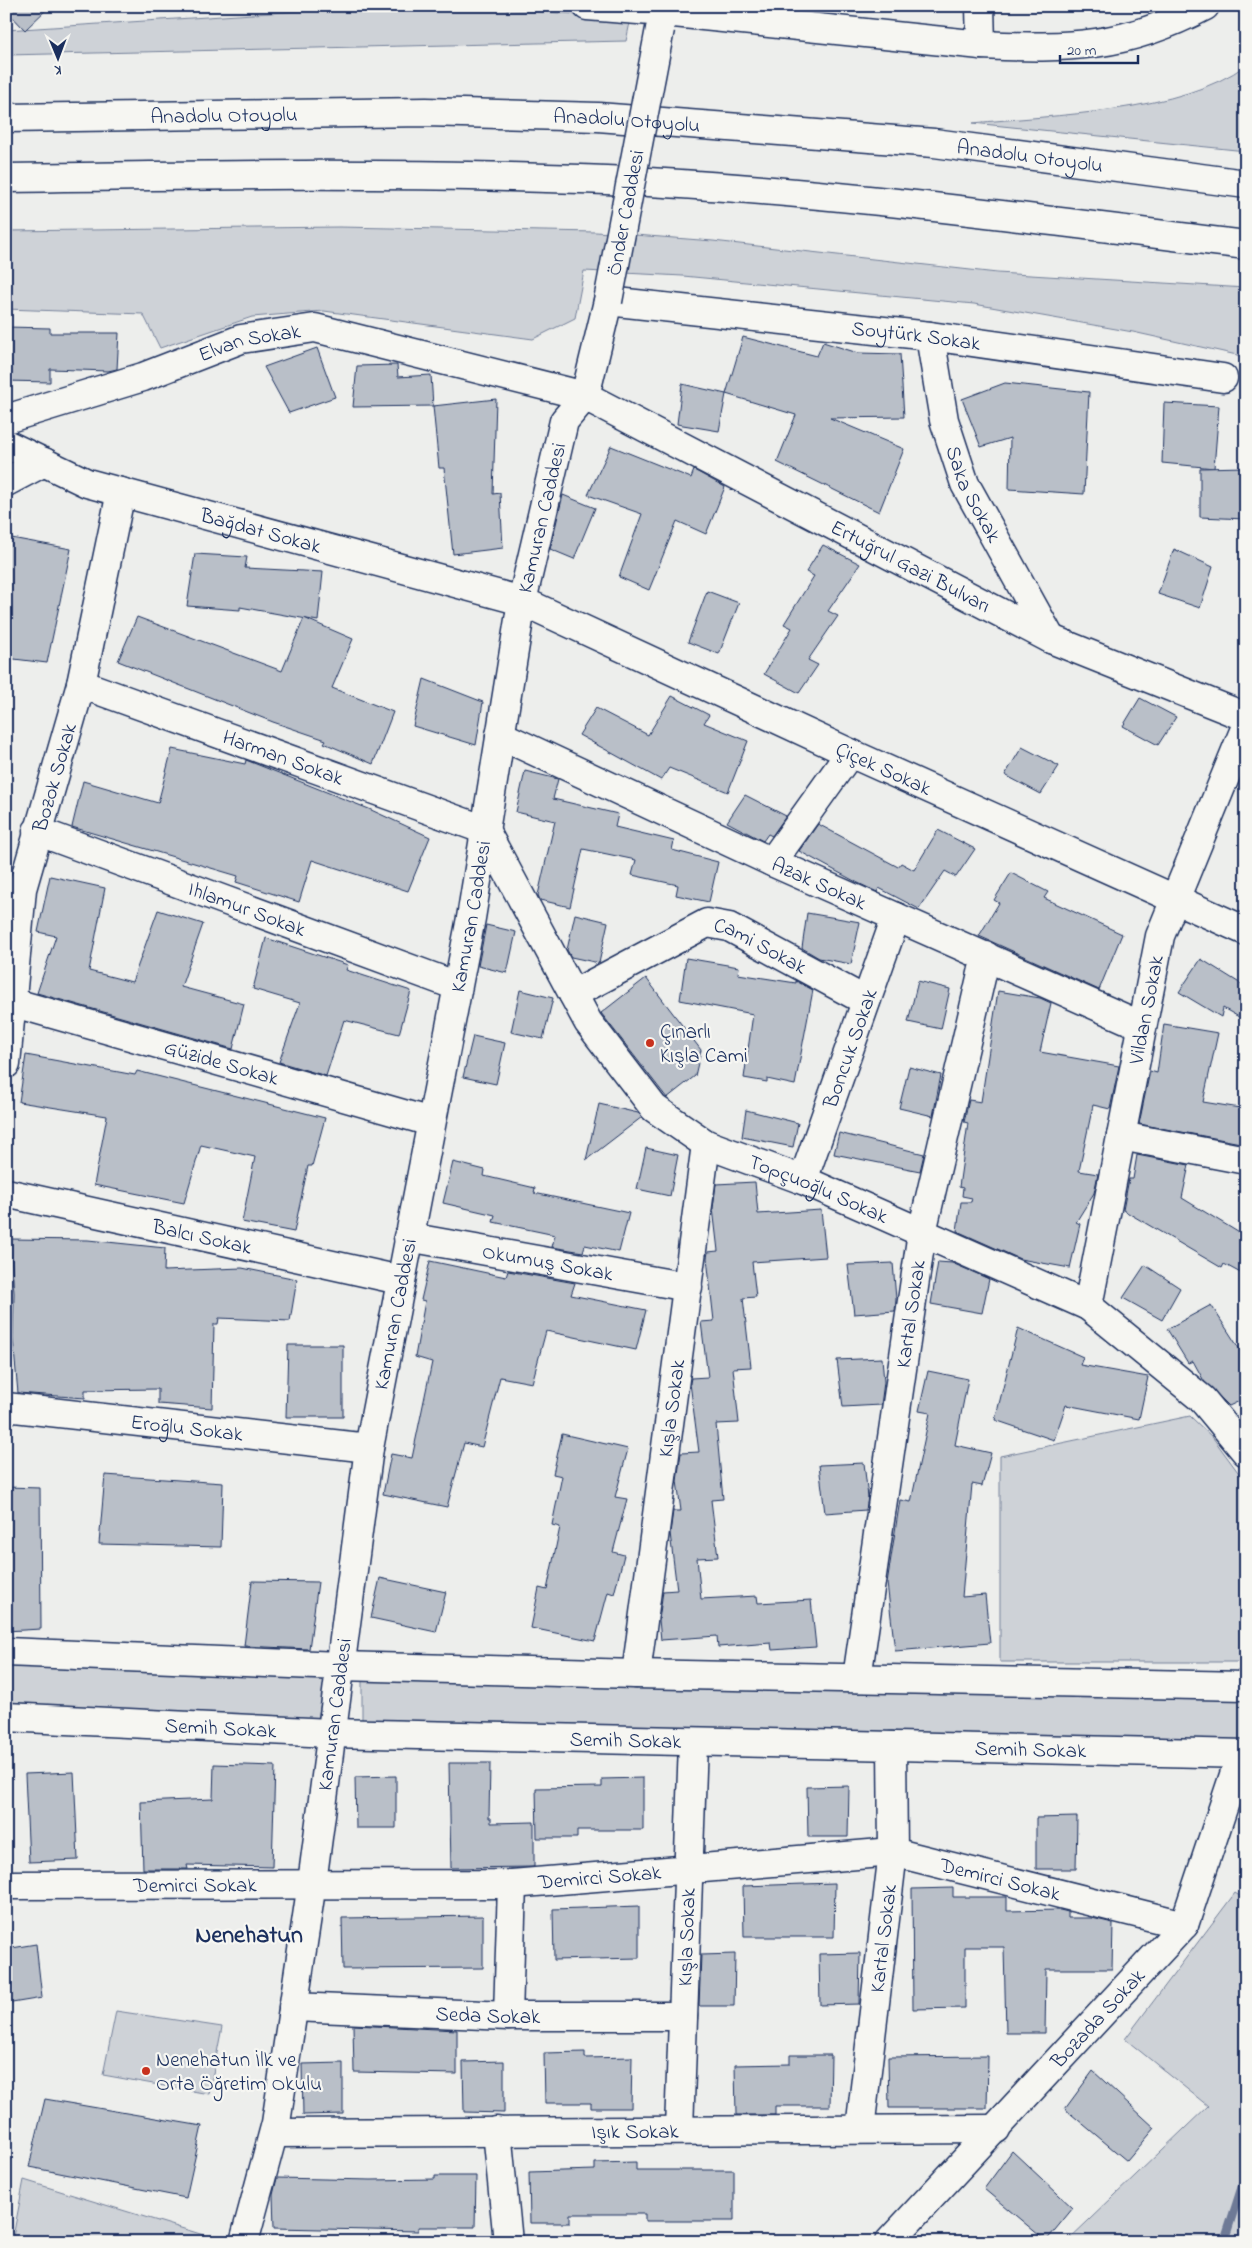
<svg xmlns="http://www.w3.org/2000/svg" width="1252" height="2248" viewBox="0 0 1252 2248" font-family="'Indie Flower',sans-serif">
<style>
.green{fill:#ced2d7;stroke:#74809a}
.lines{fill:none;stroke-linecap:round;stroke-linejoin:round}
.stream{stroke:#6e7a96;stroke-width:8}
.building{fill:#b9bfc8;stroke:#1b2f5e}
.street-casing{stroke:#1b2f5e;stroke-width:31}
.secondary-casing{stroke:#1b2f5e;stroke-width:31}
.highway-casing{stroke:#1b2f5e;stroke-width:31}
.street{stroke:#f6f6f2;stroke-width:28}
.secondary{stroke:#f6f6f2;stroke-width:28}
.highway{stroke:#f6f6f2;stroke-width:28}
.secondary-bridge-casing{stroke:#1b2f5e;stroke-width:31;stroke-linecap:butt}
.secondary-bridge{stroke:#f6f6f2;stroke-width:28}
.poi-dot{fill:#c8321e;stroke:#f6f6f2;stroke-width:2}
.labels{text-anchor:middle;stroke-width:4.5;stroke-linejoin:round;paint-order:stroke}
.street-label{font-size:21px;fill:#1b2f5e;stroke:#f6f6f2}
.poi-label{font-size:21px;fill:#1b2f5e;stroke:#f6f6f2;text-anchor:start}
.quarter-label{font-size:24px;font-weight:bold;fill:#1b2f5e;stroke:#f6f6f2}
</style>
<rect width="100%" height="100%" fill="#edeeec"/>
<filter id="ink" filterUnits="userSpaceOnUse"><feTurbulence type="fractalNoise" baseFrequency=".02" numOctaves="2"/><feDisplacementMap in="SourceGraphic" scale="10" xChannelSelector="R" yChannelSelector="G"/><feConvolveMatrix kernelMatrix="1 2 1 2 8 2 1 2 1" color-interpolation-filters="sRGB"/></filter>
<g filter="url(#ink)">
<g class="green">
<path d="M377 6H462L631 18 626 41 6 55V30Z"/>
<path d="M1246 65V151L973 123C1052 115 1182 113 1246 65Z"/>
<path d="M339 227 596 232 713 241 997 273 1246 288V357L1133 332 974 304 683 276 584 271 575 318 533 339 324 311 252 317 160 348 143 314 6 309V231Z"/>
<path d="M1190 1416 1213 1438 1246 1483V1662H1000V1456Z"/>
<path d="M6 1663 325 1679 318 1719 6 1705Z"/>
<path d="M362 1680 1246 1699V1742L362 1720Z"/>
<path d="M1235 1893 1246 1900V2242H1066L1208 2106 1125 2039Z"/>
<path d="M116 2011 222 2027 209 2094 103 2075Z"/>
<path d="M24 2180 220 2240 12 2242Z"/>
</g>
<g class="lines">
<path class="stream" d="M1224 2242 1246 2173"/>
</g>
<g class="building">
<path d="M6 6H50L25 30 6 10Z"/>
<path d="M6 327 50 328V333H119L117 369 108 371 50 369V382L6 381Z"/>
<path d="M743 337 817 356 823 342 858 353 900 354 904 417 830 418 904 449 879 512 777 462 796 415 726 394Z"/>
<path d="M317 348 335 397 289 413 264 367Z"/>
<path d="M397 365 398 377 431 375 433 406 353 407 357 366Z"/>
<path d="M1005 383 1089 392 1084 494 1009 489 1010 438 981 447 962 399Z"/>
<path d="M682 384 726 394 719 431 677 424Z"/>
<path d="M496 399 493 494 500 493 503 548 453 554 444 468H439L433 406Z"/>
<path d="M1164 403 1219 406 1214 468 1162 463Z"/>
<path d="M611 446 691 478 694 470 725 487 706 534 677 521 649 590 619 577 642 514 588 495Z"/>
<path d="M1246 467V519L1200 517V468Z"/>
<path d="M563 495 595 508 574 559 550 549Z"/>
<path d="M6 537 71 549 47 663 6 658Z"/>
<path d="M823 545 860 564 828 611 838 616 808 660 818 665 799 693 764 674 792 628 784 624 814 576 806 572Z"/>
<path d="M1174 549 1213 567 1200 608 1158 594Z"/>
<path d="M195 554 247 557 245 568 323 572 318 621 240 607V610L187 606Z"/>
<path d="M707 591 739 603 719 654 688 642Z"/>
<path d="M137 617 282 671 304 618 353 639 332 688 393 712 373 764 324 743 326 740 273 722 118 661Z"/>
<path d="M424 679 483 702 476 745 413 726Z"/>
<path d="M672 696 709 715 704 723 748 741 728 792 669 768 661 780 579 735 596 708 648 735Z"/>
<path d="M1140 698 1176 717 1158 745 1123 726Z"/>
<path d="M1022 747 1059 766 1041 794 1005 775Z"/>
<path d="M172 749 245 764 246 760 369 809 430 837 408 891 312 860 299 902 236 882 238 876 72 827 83 781 158 803Z"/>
<path d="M525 771 558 779 553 799 618 814 615 827 674 841 672 850 718 862 709 902 676 895 678 885 632 875 636 860 583 849 570 907 540 900 538 895 555 821 516 812Z"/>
<path d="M745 795 786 816 772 836 768 834 763 841 727 822Z"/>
<path d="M818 824 898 867 901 863 914 870 938 830 975 849 956 877 945 871 919 909 879 888 877 892 858 883 799 851Z"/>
<path d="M1011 873 1048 892 1044 898 1122 934 1099 990 979 936 999 903 994 900Z"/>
<path d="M50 876 105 888 89 971 132 982 158 910 203 924 181 987 244 1004 233 1049 37 993 56 936 38 932Z"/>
<path d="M807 913 860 922 851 964 819 958 802 948Z"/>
<path d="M575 914 608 922 599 963 571 957 567 950Z"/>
<path d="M486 925 516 932 507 973 478 966Z"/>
<path d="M266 938 348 965 346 970 411 991 399 1034 344 1020 326 1076 279 1062 300 1003 253 989Z"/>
<path d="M686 958 739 967 738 974 796 983V981L813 990 795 1085 767 1079V1082L744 1078 753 1014 680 1000Z"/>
<path d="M1201 959 1246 987V1021L1223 1008 1221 1017 1179 992Z"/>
<path d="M646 978 701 1050 695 1076 667 1098 601 1013Z"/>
<path d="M918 981 950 989 941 1029 908 1022Z"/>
<path d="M520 990 553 998 543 1039 511 1032Z"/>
<path d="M998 991 1040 998 1051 1003 1040 1052 1119 1066 1110 1109 1093 1105 1079 1171 1098 1174 1094 1193 1076 1222 1080 1224 1070 1268 1020 1259 957 1231 961 1202H971L972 1198 962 1196 963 1188 959 1187 968 1123 964 1122 969 1100 981 1102Z"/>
<path d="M1164 1024 1218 1033 1203 1102 1246 1109V1144L1139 1124 1150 1071 1157 1073Z"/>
<path d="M473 1036 505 1043 496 1084 463 1077Z"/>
<path d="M26 1055 135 1075 137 1071 325 1118 312 1166H308L294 1232 242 1222 255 1157 201 1145 184 1203 94 1185 107 1116 19 1102Z"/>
<path d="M909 1067 941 1075 933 1116 899 1108Z"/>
<path d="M599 1104 638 1113 642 1117 586 1160Z"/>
<path d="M746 1110 798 1123 793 1147 742 1137Z"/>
<path d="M839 1133 924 1154 920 1171 834 1154Z"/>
<path d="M646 1148 678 1155 670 1196 637 1189Z"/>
<path d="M1137 1155 1189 1165 1182 1198 1246 1237V1276L1224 1264 1222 1268 1123 1210 1129 1179H1133Z"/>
<path d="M453 1162 485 1170 484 1176 535 1188 534 1193 629 1213 619 1252 585 1245 583 1252 552 1247 555 1235 493 1222 495 1215 443 1203Z"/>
<path d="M755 1182 758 1214 821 1210 826 1257 752 1262 756 1297 743 1298 751 1367 733 1368 739 1423 716 1424 723 1499 711 1500 718 1557 697 1558 701 1599 757 1596 758 1603 811 1600 816 1647 772 1650 771 1643 718 1647 717 1636 661 1640 659 1620 663 1591 677 1590 670 1533 673 1511H681L677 1481 681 1453 699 1452 690 1383 691 1378 708 1377 701 1322 714 1321 707 1258 708 1252 718 1251 713 1208 716 1184Z"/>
<path d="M10 1239 88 1240 165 1248 164 1271 242 1268 297 1279 290 1321 219 1318 218 1324H214L212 1408 158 1404V1389L85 1390V1398L18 1393 13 1339 14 1293Z"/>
<path d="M430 1261 506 1277 508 1271 575 1283 571 1295 646 1310 636 1350 546 1331 532 1383 500 1377 482 1447 464 1443 447 1507 383 1494 391 1454 412 1458 432 1362 415 1357 425 1301 421 1300Z"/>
<path d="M938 1262 952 1263 989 1279 982 1313 931 1304Z"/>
<path d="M893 1263 896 1299 895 1311 854 1314 848 1265Z"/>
<path d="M1145 1265 1180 1288 1162 1320 1123 1298Z"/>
<path d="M1211 1305 1246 1359V1398L1229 1406 1204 1381 1193 1361 1188 1363 1167 1329Z"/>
<path d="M1018 1328 1083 1357 1080 1365 1148 1377 1139 1419 1066 1405 1054 1440 995 1420Z"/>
<path d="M288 1345H343V1417H286Z"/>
<path d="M882 1358 884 1382 881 1405 843 1407 837 1360Z"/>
<path d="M928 1371 968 1379 955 1445 991 1453 982 1486 972 1484 962 1597 985 1595 990 1643 895 1651 887 1583 900 1500 911 1502 930 1413 919 1411Z"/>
<path d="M562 1434 628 1449 615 1497 627 1499 613 1552 624 1555 614 1594 608 1592 595 1641 531 1628 539 1588 547 1590 560 1527 552 1525 562 1476 553 1474Z"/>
<path d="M864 1463 868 1497 866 1510 825 1513 819 1465Z"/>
<path d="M105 1475 223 1483 221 1547 99 1544Z"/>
<path d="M6 1487 40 1488 41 1629 6 1631Z"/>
<path d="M380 1578 446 1592 436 1632 371 1618Z"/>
<path d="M252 1581 318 1582 309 1649 244 1646Z"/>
<path d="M449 1763H490L489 1818H491V1823L534 1822V1867L451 1868Z"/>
<path d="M214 1764 275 1766 272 1867 187 1865 188 1869H143L141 1802 213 1799Z"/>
<path d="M74 1772 78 1860 29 1862 25 1774Z"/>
<path d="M396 1776V1828H356L355 1777Z"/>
<path d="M643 1778V1830H577V1838H537L536 1788 602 1787V1779Z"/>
<path d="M849 1786 848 1837H808L807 1787Z"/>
<path d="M1077 1817 1076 1869H1036V1818Z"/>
<path d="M835 1883 834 1937H744L743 1886Z"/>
<path d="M953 1888V1897H1007V1911L1060 1910 1068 1912V1918H1092L1113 1923 1112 1969H1046L1045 2033H1006L1004 1947H965V2008L913 2009 912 1889Z"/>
<path d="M639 1906V1958L554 1960 553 1909Z"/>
<path d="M483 1916V1968L343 1969 342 1918Z"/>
<path d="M36 1944 42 1998 6 2004V1949Z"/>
<path d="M860 1953 859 2004 820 2005 819 1954Z"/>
<path d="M735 1954 734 2006H699L701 1955Z"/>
<path d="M353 2025 457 2030V2074L354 2072Z"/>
<path d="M585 2052V2058L632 2057 631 2108H591V2103H545L544 2053Z"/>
<path d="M790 2055H831L830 2106H775V2115H736L735 2065 790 2064Z"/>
<path d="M988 2056 987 2108H889L888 2057Z"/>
<path d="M504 2061V2113L464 2112 463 2062Z"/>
<path d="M343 2063V2114L303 2115 302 2064Z"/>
<path d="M1093 2071 1155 2128 1127 2161 1065 2109Z"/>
<path d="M45 2099 202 2126 186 2198 29 2167Z"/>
<path d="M1012 2151 1073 2208 1046 2241 984 2189Z"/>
<path d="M636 2162V2170H734V2221H645V2214H570V2223H530L529 2172 595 2170V2163Z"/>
<path d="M435 2176H476L475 2227H418V2231L274 2228 273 2195 277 2178 371 2180 435 2179Z"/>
</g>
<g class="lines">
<defs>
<g id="street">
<path d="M587 6 664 12"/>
<path d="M980 6 981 45"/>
<path id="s1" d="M608 301 930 336 1223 378"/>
<path id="s2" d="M930 336 944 420 965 484 1051 639"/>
<path id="s3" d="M6 444 87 483 522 601 850 753 1246 931"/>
<path d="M6 482 44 462"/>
<path id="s4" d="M81 684 485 830 588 1022 654 1108 706 1144 803 1180 1088 1306 1202 1399 1246 1452"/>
<path id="s5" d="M500 735 772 862 1142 1026"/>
<path id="s6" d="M37 831 457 986"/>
<path d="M772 862 850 753"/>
<path id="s7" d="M573 994 707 923 729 927 866 1001"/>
<path id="s8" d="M11 1002 431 1122"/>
<path id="s9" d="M6 1064 22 889 81 684 121 492"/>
<path d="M1121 1136 1246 1160"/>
<path id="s10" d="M803 1180 896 917"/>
<path id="s11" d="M6 1193 400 1280"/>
<path id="s12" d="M408 1237 688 1287"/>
<path id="s13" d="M1088 1306 1160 936 1246 726"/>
<path id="s14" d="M6 1407 369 1448"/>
<path d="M6 1652 340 1666 636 1674 1246 1686"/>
<path id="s15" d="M636 1674 706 1144"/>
<path id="s16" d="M857 1678 922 1232 986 956"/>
<path id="s17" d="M6 1717 330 1733 1246 1754"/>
<path id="s18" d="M6 1885 512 1884 893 1852 1184 1925"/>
<path id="s19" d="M293 2007 508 2016H683"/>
<path d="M508 2016 512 1884"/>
<path id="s20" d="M679 2129 693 1743"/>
<path id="s21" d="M860 2129 893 1852 892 1746"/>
<path d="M497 2131 508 2242"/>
<path id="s22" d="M274 2133 996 2129"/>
<path id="s23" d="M889 2242 1184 1925 1241 1754"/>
</g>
<g id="secondary">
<path d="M664 12 981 45C1070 49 1125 48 1205 6"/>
<path id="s24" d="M6 419 143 377 241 339 315 328 585 396 1051 639 1246 717"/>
<path id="s25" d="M244 2242 276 2123 312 1883 369 1448 471 918 522 601 564 421 585 396 608 301"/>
</g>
<g id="highway">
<path id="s26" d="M6 118 426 112 598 117 934 143 1246 184"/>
<path d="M6 178C206 175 406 172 606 180 820 189 1033 219 1246 245"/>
</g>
</defs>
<use href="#street" class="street-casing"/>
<use href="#secondary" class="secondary-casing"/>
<use href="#highway" class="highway-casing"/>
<use href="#street" class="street"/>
<use href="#secondary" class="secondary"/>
<use href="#highway" class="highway"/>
<defs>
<g id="secondary-bridge">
<path id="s27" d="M608 301 660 29"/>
</g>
</defs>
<use href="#secondary-bridge" class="secondary-bridge-casing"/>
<use href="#secondary-bridge" class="secondary-bridge"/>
</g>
</g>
<g class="poi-dot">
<circle cx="650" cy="1043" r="5"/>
<circle cx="146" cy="2071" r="5"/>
</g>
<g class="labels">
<g class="street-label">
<text dy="7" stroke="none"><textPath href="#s26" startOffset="218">Anadolu Otoyolu</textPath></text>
<text dy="7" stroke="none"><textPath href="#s26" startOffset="621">Anadolu Otoyolu</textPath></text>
<text dy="7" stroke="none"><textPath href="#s26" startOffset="1026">Anadolu Otoyolu</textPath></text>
<text dy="7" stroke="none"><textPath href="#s27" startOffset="90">Önder Caddesi</textPath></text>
<text dy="7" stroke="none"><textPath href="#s1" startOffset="310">Soytürk Sokak</textPath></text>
<text dy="7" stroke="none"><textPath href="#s24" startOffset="256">Elvan Sokak</textPath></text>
<text dy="7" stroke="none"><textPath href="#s2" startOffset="165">Saka Sokak</textPath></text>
<text dy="7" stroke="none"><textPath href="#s25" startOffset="1751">Kamuran Caddesi</textPath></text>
<text dy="7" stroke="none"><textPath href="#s3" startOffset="270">Bağdat Sokak</textPath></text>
<text dy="7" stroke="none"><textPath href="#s24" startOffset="969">Ertuğrul Gazi Bulvarı</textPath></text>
<text dy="7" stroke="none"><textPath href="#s4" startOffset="215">Harman Sokak</textPath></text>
<text dy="7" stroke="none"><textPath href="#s3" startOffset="939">Çiçek Sokak</textPath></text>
<text dy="7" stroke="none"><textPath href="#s9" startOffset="292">Bozok Sokak</textPath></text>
<text dy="7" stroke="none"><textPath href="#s5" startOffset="352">Azak Sokak</textPath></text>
<text dy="7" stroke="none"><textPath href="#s6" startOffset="224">Ihlamur Sokak</textPath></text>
<text dy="7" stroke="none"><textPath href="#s25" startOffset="1346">Kamuran Caddesi</textPath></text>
<text dy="7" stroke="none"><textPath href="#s7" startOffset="210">Cami Sokak</textPath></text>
<text dy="7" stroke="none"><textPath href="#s13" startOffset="302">Vildan Sokak</textPath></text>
<text dy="7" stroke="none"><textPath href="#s10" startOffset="140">Boncuk Sokak</textPath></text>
<text dy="7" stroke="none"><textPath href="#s8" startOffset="219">Güzide Sokak</textPath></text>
<text dy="7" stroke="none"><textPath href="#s4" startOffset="940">Topçuoğlu Sokak</textPath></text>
<text dy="7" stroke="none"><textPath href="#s11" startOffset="201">Balcı Sokak</textPath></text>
<text dy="7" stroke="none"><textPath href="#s12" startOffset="142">Okumuş Sokak</textPath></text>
<text dy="7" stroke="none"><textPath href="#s25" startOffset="941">Kamuran Caddesi</textPath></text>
<text dy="7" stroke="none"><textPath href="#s16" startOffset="368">Kartal Sokak</textPath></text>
<text dy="7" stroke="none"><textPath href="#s15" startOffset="268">Kışla Sokak</textPath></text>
<text dy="7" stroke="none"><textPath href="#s14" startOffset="182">Eroğlu Sokak</textPath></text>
<text dy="7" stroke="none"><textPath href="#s25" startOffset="536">Kamuran Caddesi</textPath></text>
<text dy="7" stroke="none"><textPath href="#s17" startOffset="215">Semih Sokak</textPath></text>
<text dy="7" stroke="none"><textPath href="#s17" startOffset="620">Semih Sokak</textPath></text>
<text dy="7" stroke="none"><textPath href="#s17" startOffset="1025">Semih Sokak</textPath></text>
<text dy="7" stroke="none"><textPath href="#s18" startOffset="594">Demirci Sokak</textPath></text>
<text dy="7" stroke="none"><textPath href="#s18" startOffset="999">Demirci Sokak</textPath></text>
<text dy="7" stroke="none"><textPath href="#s18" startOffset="189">Demirci Sokak</textPath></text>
<text dy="7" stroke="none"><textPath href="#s20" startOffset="192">Kışla Sokak</textPath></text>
<text dy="7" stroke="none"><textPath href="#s21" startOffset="192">Kartal Sokak</textPath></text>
<text dy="7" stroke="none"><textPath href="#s19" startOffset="195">Seda Sokak</textPath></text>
<text dy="7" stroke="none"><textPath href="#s23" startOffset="306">Bozada Sokak</textPath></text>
<text dy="7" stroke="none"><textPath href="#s22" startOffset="361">Işık Sokak</textPath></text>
</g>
<g class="poi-label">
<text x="660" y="1038">Çınarlı<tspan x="660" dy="24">Kışla Cami</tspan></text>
<text x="156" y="2066">Nenehatun İlk ve<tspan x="156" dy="24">Orta Öğretim Okulu</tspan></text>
</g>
<g class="quarter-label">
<text x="249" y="1942">Nenehatun</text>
</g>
</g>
<rect width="1252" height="2248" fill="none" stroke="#f6f6f2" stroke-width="25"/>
<rect x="12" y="12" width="1227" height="2223" fill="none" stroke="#1b2f5e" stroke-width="2" filter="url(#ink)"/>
<g transform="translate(58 58) rotate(179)" stroke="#f6f6f2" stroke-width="4" paint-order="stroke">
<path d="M0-4L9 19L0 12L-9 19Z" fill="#1b2f5e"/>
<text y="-8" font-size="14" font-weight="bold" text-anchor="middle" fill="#1b2f5e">K</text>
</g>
<path d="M1060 55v8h78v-8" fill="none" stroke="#1b2f5e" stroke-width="2.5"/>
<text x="1067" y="55" font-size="15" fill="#1b2f5e" stroke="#f6f6f2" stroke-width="4" paint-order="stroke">20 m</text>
</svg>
